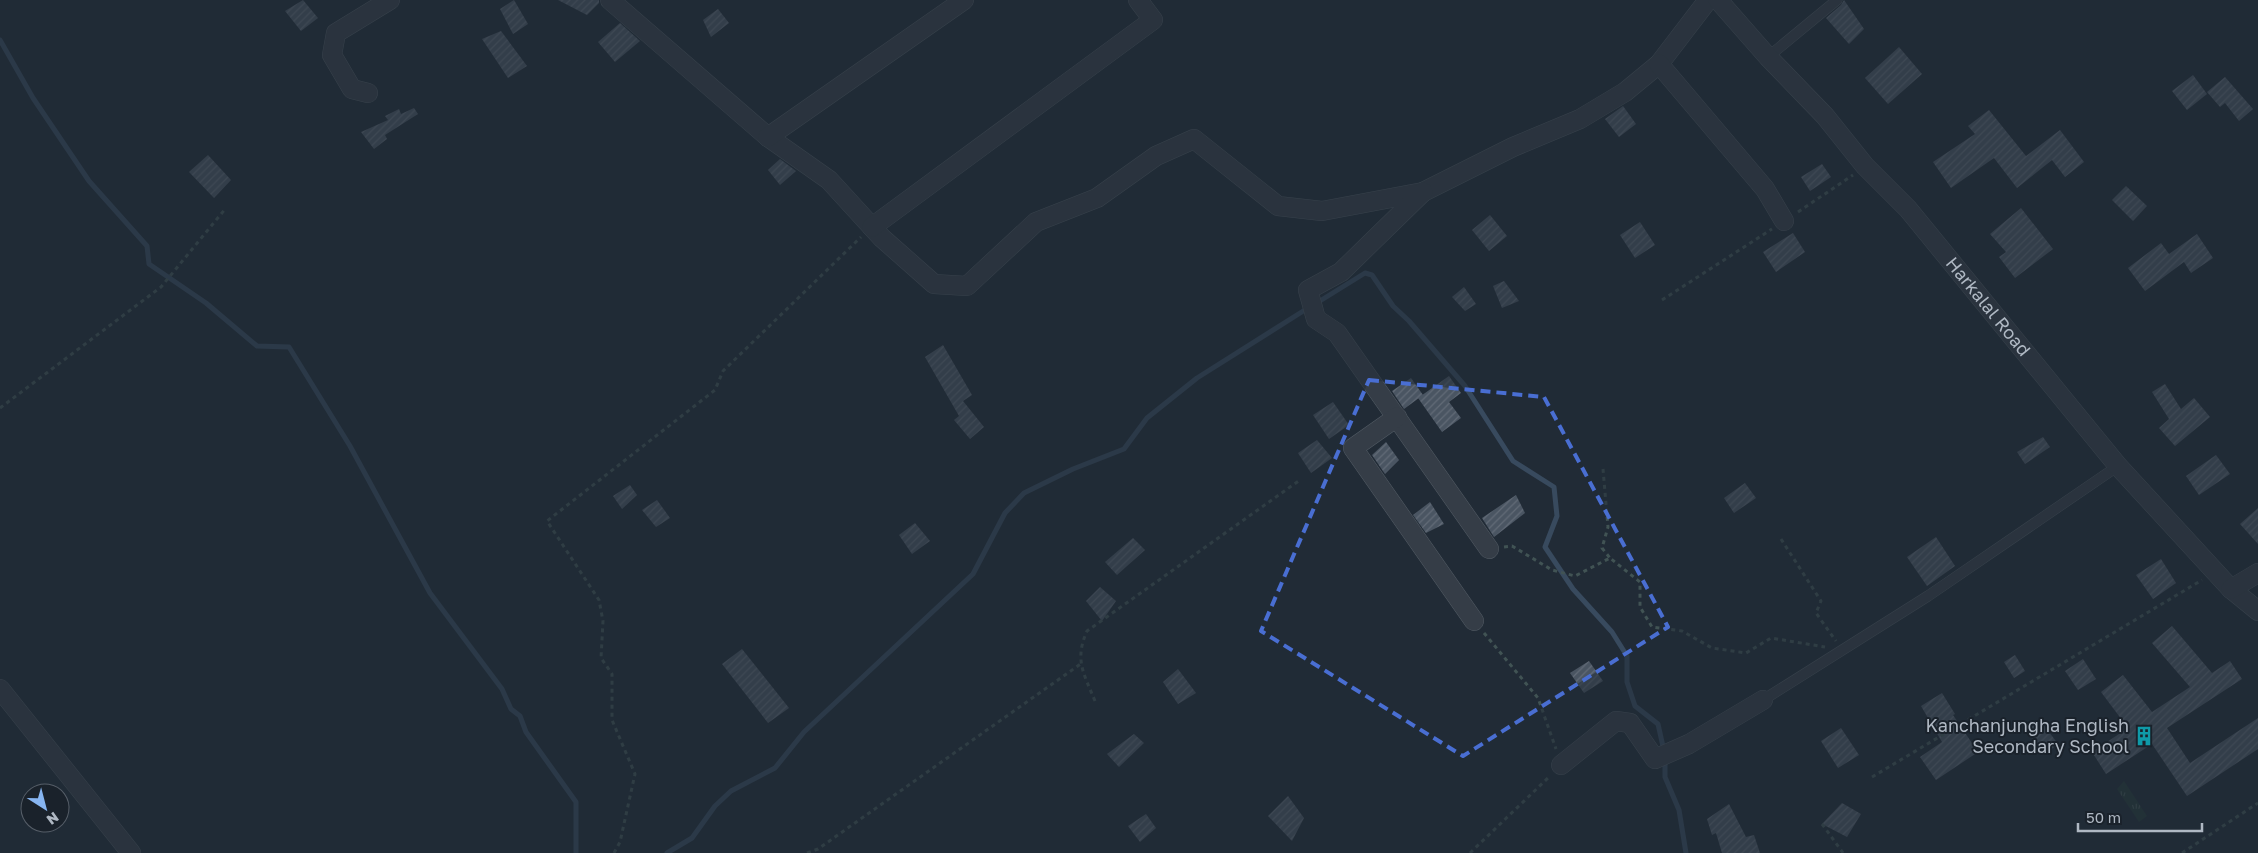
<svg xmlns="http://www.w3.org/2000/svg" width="2258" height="853" viewBox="0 0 2258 853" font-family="'Golos Text',sans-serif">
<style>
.grass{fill:url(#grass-tufts)}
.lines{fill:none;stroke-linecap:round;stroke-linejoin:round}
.stream{stroke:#384a5e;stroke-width:5}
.building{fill:url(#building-hatch)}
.lane-casing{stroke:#525b64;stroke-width:11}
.street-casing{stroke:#525b64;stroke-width:20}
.path{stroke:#415354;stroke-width:3;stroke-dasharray:4 4;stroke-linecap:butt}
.lane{stroke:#353d47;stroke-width:10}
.street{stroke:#353d47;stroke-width:19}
.marked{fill:none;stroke:#496ed2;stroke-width:4;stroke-dasharray:10 6;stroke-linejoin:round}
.labels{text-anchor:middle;stroke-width:4;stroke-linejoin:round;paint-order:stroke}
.street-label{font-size:18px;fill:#afb8c3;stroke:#1a222b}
.poi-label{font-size:18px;fill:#afb8c3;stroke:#1a222b;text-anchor:end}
</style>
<defs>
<pattern id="grass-tufts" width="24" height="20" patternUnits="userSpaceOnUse" patternTransform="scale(1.25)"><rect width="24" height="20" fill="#243838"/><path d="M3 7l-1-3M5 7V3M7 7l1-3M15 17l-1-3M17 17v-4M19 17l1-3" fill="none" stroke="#415353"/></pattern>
<pattern id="building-hatch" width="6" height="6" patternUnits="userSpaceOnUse" patternTransform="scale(1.25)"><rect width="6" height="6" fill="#4a5562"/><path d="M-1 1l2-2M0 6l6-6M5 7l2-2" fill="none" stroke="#626b77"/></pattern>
</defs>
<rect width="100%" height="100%" fill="#212b36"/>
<path class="grass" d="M2124 781 2147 816 2139 822 2117 789Z"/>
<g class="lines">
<g class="stream">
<path d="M0 40 33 98 89 181 147 246 149 264 206 303 257 346 289 347 350 446 430 593 502 689 511 709 520 716 526 732 576 802V853"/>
<path d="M1315 304 1365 273 1372 275 1393 306 1409 321 1465 386 1513 461 1554 487 1557 516 1545 547 1573 589 1612 632 1627 656V682L1635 706 1658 724 1664 751"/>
<path d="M1665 759V777L1679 810 1686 853"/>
<path d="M667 853 692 838 715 806 731 791 775 768 804 732 973 574 1005 513 1024 493 1073 469 1124 449 1147 418 1197 378 1308 308"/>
</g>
</g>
<g class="building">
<path d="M303 0 318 18 301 31 285 11Z"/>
<path d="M514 0 528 24 513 34 500 9Z"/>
<path d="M558 0H599V3L587 15Z"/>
<path d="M1844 0 1864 29 1849 44 1826 18 1841 5Z"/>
<path d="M718 9 729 23 711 37 703 20Z"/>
<path d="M620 23 640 41 615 62 598 42Z"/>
<path d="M501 31 527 66 508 78 482 39Z"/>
<path d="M1899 47 1922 74 1888 104 1865 78Z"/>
<path d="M2193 75 2207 94 2187 110 2172 91Z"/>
<path d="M2225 77 2253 109 2239 121 2225 103 2220 107 2207 92Z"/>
<path d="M1623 106 1636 124 1619 137 1605 119Z"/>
<path d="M414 108 418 114 385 135 387 139 374 149 361 132 388 120 385 116 399 109 401 114Z"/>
<path d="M1989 110 2026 156 2060 130 2084 162 2065 177 2052 160 2017 188 1994 158 1951 188 1933 162 1975 134 1968 126Z"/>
<path d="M208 155 231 180 214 198 189 172Z"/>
<path d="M780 159 796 171 780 185 768 170Z"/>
<path d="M1822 164 1831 177 1810 191 1801 177Z"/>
<path d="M2126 186 2147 206 2133 221 2112 200Z"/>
<path d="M2021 208 2053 249 2015 278 1999 257 2006 252 1990 234Z"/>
<path d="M1490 215 1507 236 1489 251 1472 230Z"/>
<path d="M1640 222 1655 245 1635 258 1620 235Z"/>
<path d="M1793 233 1805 252 1776 272 1763 252Z"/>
<path d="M2197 234 2213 258 2191 273 2184 262 2145 291 2128 268 2161 243 2169 254Z"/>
<path d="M1504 281 1519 301 1502 308 1493 286Z"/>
<path d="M1464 287 1476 304 1465 311 1452 297Z"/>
<path d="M943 345 972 395 963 401 984 427 970 439 954 420 959 416 925 357Z"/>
<path d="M1449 376 1461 393 1449 402 1461 418 1442 432 1418 398Z"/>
<path d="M1411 378 1423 395 1404 409 1392 391Z"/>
<path d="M2165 384 2181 409 2194 398 2210 417 2175 446 2159 428 2169 419 2152 392Z"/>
<path d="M1333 402 1349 425 1329 439 1313 415Z"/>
<path d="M2043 437 2050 447 2025 464 2017 452Z"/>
<path d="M1317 440 1332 458 1311 473 1298 453Z"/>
<path d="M1386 442 1399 460 1385 474 1372 455Z"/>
<path d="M2216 455 2230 474 2199 495 2186 476Z"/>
<path d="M1745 483 1756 498 1734 513 1724 498Z"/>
<path d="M630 485 637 495 622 509 613 496Z"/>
<path d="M1516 495 1525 513 1494 537 1482 518Z"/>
<path d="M657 500 670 518 656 527 642 510Z"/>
<path d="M1430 502 1444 524 1426 533 1413 515Z"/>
<path d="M2258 508V544L2240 524Z"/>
<path d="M915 523 930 541 912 554 899 535Z"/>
<path d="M1936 537 1955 566 1927 586 1907 557Z"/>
<path d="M1133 538 1145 550 1117 575 1105 562Z"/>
<path d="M2161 559 2176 583 2153 599 2136 575Z"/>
<path d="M1100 587 1116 601 1102 621 1086 601Z"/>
<path d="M2172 626 2212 673 2230 661 2242 679 2167 728 2190 763 2258 718V749L2187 796 2152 744 2106 774 2092 752 2128 728 2101 692 2123 675 2152 712 2190 687 2152 643Z"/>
<path d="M742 649 789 708 768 723 722 664Z"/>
<path d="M2015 655 2025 671 2014 678 2004 662Z"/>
<path d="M2083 659 2096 679 2078 690 2065 671Z"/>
<path d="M1589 661 1603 681 1584 693 1570 673Z"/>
<path d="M1178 669 1196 693 1178 704 1163 682Z"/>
<path d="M1942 693 1955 714 1953 715 1978 752 1936 780 1920 757 1942 742 1921 706Z"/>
<path d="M2040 720 2058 744 2044 755 2026 730Z"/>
<path d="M1841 728 1859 755 1838 768 1821 741Z"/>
<path d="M1134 734 1144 743 1119 767 1107 754Z"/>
<path d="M1288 796 1304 818 1292 841 1268 816Z"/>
<path d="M1842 803 1861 814 1847 837 1822 824Z"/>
<path d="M1729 804 1746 837 1754 835 1760 853H1722L1716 833 1712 835 1707 819Z"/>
<path d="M1146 814 1156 828 1140 842 1128 826Z"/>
</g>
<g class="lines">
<defs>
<g id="lane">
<path d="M1768 57 1837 0"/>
<path d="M1763 700 1928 596 2118 466"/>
</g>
<g id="street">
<path d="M610 0 768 137 829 180 882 238 934 284 967 286 1036 222 1097 198 1156 156 1194 139 1278 206 1322 211 1423 192 1513 147 1580 119 1625 92 1659 64 1708 0"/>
<path id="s1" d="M1718 0 1768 57 1825 116 1865 166 1908 209 2118 466 2231 589 2258 611"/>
<path d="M1659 64 1765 189 1784 221"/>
<path d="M368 93 352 89 332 55 336 33 390 0"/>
<path d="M768 137 964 0"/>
<path d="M1423 192 1341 272 1308 290 1316 319 1337 333 1489 549"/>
<path d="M872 227 1153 20 1138 0"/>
<path d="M1397 417 1353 448 1474 621"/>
<path d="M2231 589 2258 573"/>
<path d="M0 689 131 853"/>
<path d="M1561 765 1616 721 1630 723 1655 759 1689 744 1763 700"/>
</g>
</defs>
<use href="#lane" class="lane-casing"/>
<use href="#street" class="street-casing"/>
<g class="path">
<path d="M1798 212 1853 175"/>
<path d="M1662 300 1772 229"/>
<path d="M0 408 161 287 226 208"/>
<path d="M1603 469 1608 527 1602 548 1610 558"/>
<path d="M1781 539 1821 601 1816 613 1836 641"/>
<path d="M1504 547 1512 546 1552 570 1575 576 1610 558 1640 582V607L1652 627 1682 631 1712 648 1746 653 1771 638 1825 647"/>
<path d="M1484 633 1538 698 1556 749"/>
<path d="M1095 701C1084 674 1074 660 1087 631L1300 480"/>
<path d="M1872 777 2202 580"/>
<path d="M1822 824 1843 853"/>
<path d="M614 853 620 842 635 774 612 720V674L601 658 603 621 599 600 547 521 715 390 723 371 861 237"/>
<path d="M807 853 818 849 1082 663"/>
<path d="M1470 853 1549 777"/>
<path d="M2182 853 2258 803"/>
</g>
<use href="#lane" class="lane"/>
<use href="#street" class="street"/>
</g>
<path d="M0 0H2258V853H0ZM1369 380 1544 397 1668 627 1463 756 1261 631Z" fill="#212b36" fill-opacity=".55" fill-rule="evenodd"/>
<path class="marked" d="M1369 380 1544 397 1668 627 1463 756 1261 631Z"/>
<defs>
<symbol id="building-bare" viewBox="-9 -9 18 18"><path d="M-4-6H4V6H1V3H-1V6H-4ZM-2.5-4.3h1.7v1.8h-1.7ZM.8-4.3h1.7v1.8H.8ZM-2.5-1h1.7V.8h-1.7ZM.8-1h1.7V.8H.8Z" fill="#0f9aa8" stroke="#1a222b" stroke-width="2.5" paint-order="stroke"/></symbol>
</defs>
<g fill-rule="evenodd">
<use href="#building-bare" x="2130" y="722" width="28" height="28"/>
</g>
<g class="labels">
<g class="street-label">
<text dy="6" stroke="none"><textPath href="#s1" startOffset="409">Harkalal Road</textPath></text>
</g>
<g class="poi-label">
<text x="2129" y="732">Kanchanjungha English<tspan x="2129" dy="21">Secondary School</tspan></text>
</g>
</g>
<g transform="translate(45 808) rotate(144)"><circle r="24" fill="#1a222b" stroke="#565e68"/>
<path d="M0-4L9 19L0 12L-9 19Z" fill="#87b5f1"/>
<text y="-8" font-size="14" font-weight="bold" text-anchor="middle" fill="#afb8c3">N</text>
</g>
<path d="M2078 823v8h124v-8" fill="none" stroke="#afb8c3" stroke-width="2.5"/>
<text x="2086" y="823" font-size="15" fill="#afb8c3" stroke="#1a222b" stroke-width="4" paint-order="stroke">50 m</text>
</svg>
